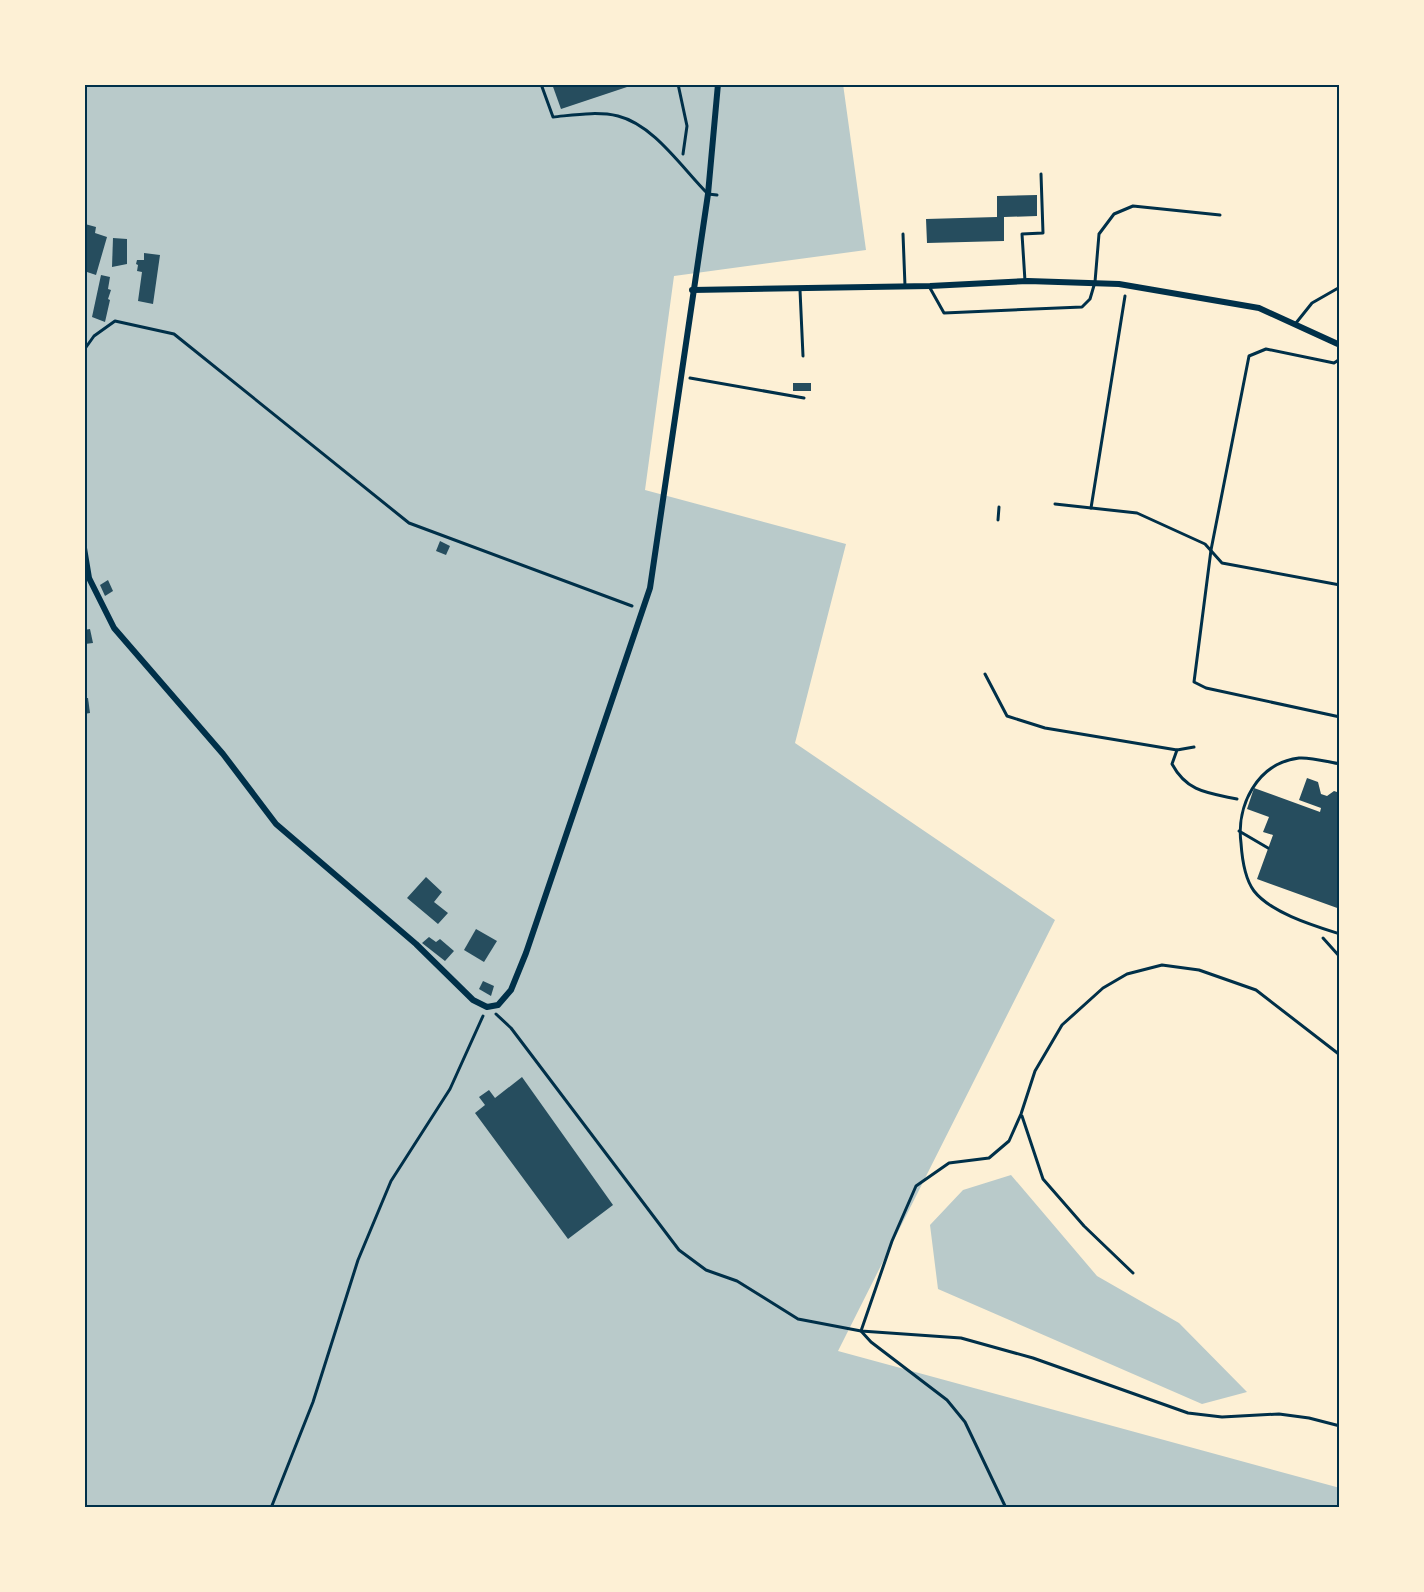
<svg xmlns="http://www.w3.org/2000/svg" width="1424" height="1592" viewBox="0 0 1424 1592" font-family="Manrope,sans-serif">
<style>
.green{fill:#b9caca}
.building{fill:#264d5e}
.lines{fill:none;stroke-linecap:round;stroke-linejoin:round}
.path{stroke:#003049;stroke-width:3}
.service{stroke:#003049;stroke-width:3}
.minor{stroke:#003049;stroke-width:6}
.neatline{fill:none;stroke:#003049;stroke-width:2}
</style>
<rect width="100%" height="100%" fill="#fdf0d5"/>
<g class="green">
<path d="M84 84H843L866 250 674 276 645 490 846 544 795 743 1055 920 838 1351 1340 1488V1508H84Z"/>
<path d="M1011 1175 1097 1276 1179 1323 1247 1392 1202 1404 938 1289 930 1225 963 1190Z"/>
</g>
<g class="building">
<path d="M552 84H629L630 86 561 109Z"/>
<path d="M1037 195V216L1004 217V241L927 243 926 219 997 217V196Z"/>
<path d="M85 224 96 227 95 233 107 237 96 275 84 271Z"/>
<path d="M113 238 127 239V264L112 267Z"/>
<path d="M144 253 160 255 153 304 138 301 142 272 137 271 138 265 136 264 137 260H144Z"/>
<path d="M101 275 110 277 108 289 111 290 108 299 110 300 105 322 92 317Z"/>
<rect x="793" y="383" width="18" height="8"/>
<path d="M440 541 450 546 446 555 436 551Z"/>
<path d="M108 580 113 591 105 596 100 585Z"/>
<path d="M90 629 93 643 85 644 84 630Z"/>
<path d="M84 698H88L90 713 84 714Z"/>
<path d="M1307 778 1318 782 1321 794 1327 796 1334 791 1340 793V909L1257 879 1273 835 1263 832 1269 817 1247 809 1254 788 1320 812 1321 808 1299 800Z"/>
<path d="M426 877 442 892 434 902 448 913 438 924 407 898Z"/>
<path d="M476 929 497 941 484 962 464 950Z"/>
<path d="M429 937 436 942 440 939 454 951 445 961 422 943Z"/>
<path d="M483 981 494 986 491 996 479 989Z"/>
<path d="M522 1077 613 1205 568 1239 475 1113 485 1105 479 1097 489 1090 495 1098Z"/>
</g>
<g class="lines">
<g class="path">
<path d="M678 84 687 126 683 154"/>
<path d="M84 350 94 336 115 321 174 334 409 523 632 606"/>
<path d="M1340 359 1334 363 1266 349 1249 356 1211 550 1194 682 1206 688 1340 717"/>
<path d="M690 378 804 398"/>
<path d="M1055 504 1137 513 1205 544 1222 563 1340 585"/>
<path d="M1091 508 1125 296"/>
<path d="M998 520 999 507"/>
<path d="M985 674 1007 716 1045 728 1177 750"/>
<path d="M1194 747 1177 750 1172 764C1187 792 1208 793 1237 799"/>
<path d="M1323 938 1340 957"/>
<path d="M496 1014 511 1028 679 1250 706 1270 737 1281 798 1319 861 1331 961 1338 1033 1358 1188 1413 1222 1417 1279 1414 1309 1418 1340 1426"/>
<path d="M1022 1116 1043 1179 1084 1226 1133 1273"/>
<path d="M271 1508 313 1402 358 1260 391 1181 450 1089 483 1016"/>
<path d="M1006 1508 965 1422 947 1400 871 1342 861 1331 892 1241 916 1186 949 1163 989 1158 1009 1141 1021 1114 1035 1071 1062 1025 1103 988 1127 974 1162 965 1199 970 1256 990 1340 1055"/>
</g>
<g class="service">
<path d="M541 84 553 117C574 115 597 111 618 116 654 125 682 168 708 194L717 195"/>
<path d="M903 234 905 286"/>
<path d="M1025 281 1022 234 1043 233 1041 174"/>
<path d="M930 288 944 313 1082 307 1090 299 1095 282 1099 234 1114 214 1133 206 1220 215"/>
<path d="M800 290 803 356"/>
<path d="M1296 323 1312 303 1340 287"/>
<path d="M1340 764C1328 762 1311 757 1299 758 1257 763 1236 806 1241 843 1242 858 1245 879 1254 891 1271 913 1315 926 1340 934"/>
<path d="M1239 831 1268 848"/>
</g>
<g class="minor">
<path d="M692 290 930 286 1028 281 1119 284 1259 308 1340 345"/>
<path d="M84 548 89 578 114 628 223 754 276 824 416 944 473 1000 487 1007 498 1005 511 990 526 953 650 588 708 194 718 84"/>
</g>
</g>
<rect width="1424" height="1592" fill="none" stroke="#fdf0d5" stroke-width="171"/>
<rect x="86" y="86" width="1252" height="1420" class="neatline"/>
</svg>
